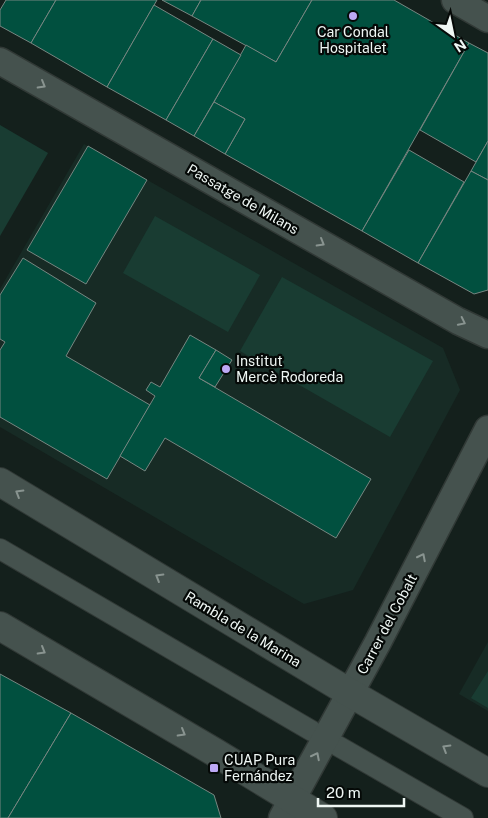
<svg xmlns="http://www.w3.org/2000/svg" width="488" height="818" viewBox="0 0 488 818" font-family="'Public Sans',sans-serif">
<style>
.built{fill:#172b25}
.green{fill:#193c32}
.building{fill:#01503f;stroke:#778681}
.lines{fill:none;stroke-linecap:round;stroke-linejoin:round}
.pedestrian-casing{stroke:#313936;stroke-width:22}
.minor-casing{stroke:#313936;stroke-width:29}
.tertiary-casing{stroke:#313936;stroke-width:30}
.pedestrian{stroke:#45524e;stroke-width:20}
.minor{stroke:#45524e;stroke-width:26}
.tertiary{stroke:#45524e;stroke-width:28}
.oneway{stroke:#899490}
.poi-dot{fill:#bda9f5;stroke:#050907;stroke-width:2}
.labels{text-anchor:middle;stroke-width:4.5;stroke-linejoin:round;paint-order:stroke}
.poi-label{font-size:14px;fill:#eff7f4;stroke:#050907;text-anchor:start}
.street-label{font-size:14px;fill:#eff7f4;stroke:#050907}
</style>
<rect width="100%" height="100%" fill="#14201c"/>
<g class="built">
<path d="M84 144 443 348 460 390 353 590 304 604 0 427V289Z"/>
<path d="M488 642V711L459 694Z"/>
</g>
<g class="green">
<path d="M0 125 48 153 0 236Z"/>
<path d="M155 216 260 275 228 332 123 273Z"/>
<path d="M282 277 433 361 390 437 240 351Z"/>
<path d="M488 671V708L471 698Z"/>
</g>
<g class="building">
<path d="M6 0H56L31 43 0 26V10Z"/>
<path d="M56 0H157L107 87 31 43Z"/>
<path d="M162 0H201L192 16Z"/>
<path d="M201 0H312L276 62 192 16Z"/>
<path d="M312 0H394L469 43 362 231 225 154 245 119 214 102 246 45 276 62Z"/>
<path d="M154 5 213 39 166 120 107 87Z"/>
<path d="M213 39 241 55 194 136 166 120Z"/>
<path d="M469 43 488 53V141L476 162 420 130Z"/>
<path d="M214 102 245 119 225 154 194 136Z"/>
<path d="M488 141V180L471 171Z"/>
<path d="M88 146 147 180 86 284 27 250Z"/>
<path d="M409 150 464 182 418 263 362 231Z"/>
<path d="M471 171 488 180V290L474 294 418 263Z"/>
<path d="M23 258 96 303 66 356 150 405 107 479 0 417V350L5 342 0 339V295Z"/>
<path d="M190 335 216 350 199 378 371 479 336 538 165 438 145 471 120 456 155 396 146 390 151 382 160 387Z"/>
<path d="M216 350 232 360 215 387 199 378Z"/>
<path d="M0 674 71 713 8 818H0Z"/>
<path d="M71 713 214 795 221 818H8Z"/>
</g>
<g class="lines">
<defs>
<g id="pedestrian">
<path d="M0 549 312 731"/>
<path d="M338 746 463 818"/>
</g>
<g id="minor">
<path d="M455 0 488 19"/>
<path d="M0 61 458 321 488 335"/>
<path d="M282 818 378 642 488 429"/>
</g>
<g id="tertiary">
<path d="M0 482 350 693 488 773"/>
<path d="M0 626 216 753 323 818"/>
</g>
</defs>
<use href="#pedestrian" class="pedestrian-casing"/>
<use href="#minor" class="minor-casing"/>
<use href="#tertiary" class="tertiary-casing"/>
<use href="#pedestrian" class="pedestrian"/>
<use href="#minor" class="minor"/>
<use href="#tertiary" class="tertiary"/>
</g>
<defs><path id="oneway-chevron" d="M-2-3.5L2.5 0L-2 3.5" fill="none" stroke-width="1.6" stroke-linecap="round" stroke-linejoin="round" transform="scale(1.25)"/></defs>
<g class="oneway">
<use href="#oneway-chevron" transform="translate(42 85) rotate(30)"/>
<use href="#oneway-chevron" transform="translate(321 243) rotate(30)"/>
<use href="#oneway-chevron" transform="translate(462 322) rotate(26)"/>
<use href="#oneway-chevron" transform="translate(19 493) rotate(-149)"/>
<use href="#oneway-chevron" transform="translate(422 557) rotate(-63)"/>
<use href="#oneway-chevron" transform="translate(159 577) rotate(-149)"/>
<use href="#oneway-chevron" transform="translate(42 651) rotate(30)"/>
<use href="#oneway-chevron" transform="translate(182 733) rotate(30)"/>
<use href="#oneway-chevron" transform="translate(446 748) rotate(-149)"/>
<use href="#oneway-chevron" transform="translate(316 756) rotate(-63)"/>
</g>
<g class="poi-dot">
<circle cx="353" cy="16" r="5"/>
<circle cx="226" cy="369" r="5"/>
<rect x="209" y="763" width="10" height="10" rx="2.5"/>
</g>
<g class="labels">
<g class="poi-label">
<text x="353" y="37" text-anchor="middle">Car Condal<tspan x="353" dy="16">Hospitalet</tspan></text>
<text x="236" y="366">Institut<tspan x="236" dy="16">Mercè Rodoreda</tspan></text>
<text x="224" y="765">CUAP Pura<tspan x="224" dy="16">Fernández</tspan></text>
</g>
<g class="street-label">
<text transform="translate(243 199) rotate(30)" y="5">Passatge de Milans</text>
<text transform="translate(387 624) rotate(-62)" y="5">Carrer del Cobalt</text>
<text transform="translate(243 629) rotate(31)" y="5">Rambla de la Marina</text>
</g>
</g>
<g transform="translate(453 35) rotate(147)" stroke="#050907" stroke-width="4" paint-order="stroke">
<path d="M0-4L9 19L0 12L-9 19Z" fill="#eff7f4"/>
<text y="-8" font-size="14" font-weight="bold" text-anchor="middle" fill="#eff7f4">N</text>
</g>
<path d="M318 798v8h86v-8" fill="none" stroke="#eff7f4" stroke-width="2.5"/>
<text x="326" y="798" font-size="15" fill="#eff7f4" stroke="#050907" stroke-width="4" paint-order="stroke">20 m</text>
</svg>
